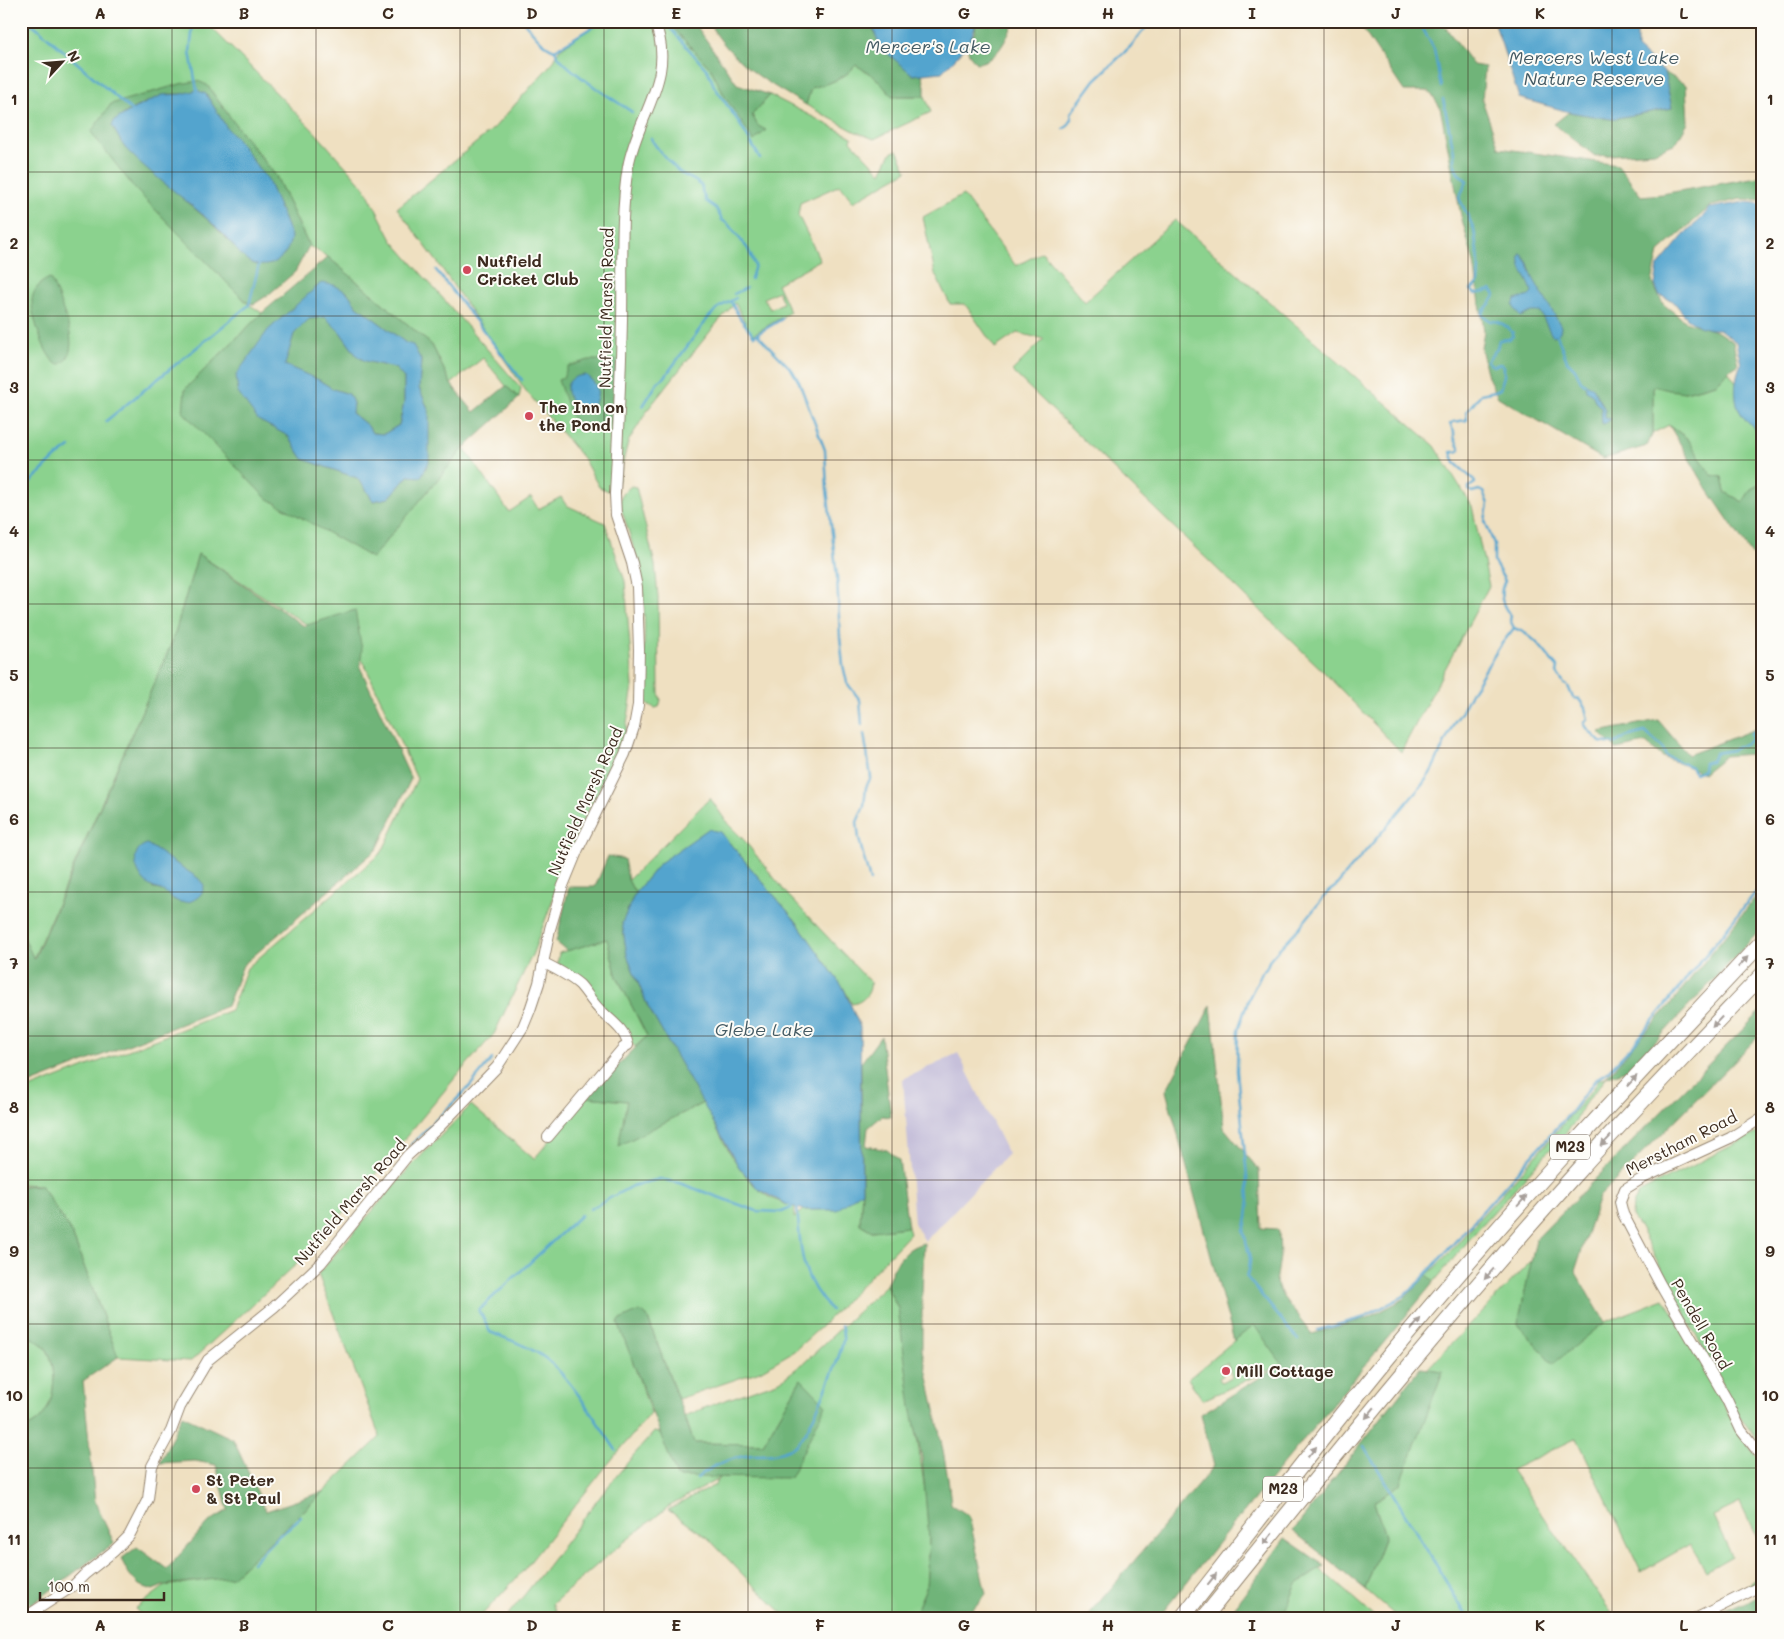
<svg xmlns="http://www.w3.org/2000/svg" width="1784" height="1639" viewBox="0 0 1784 1639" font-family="Mali,sans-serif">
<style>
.industrial{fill:#c6c0da}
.green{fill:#8bd28e;stroke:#637e56;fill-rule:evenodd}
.forest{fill:#70b479;stroke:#566f4c;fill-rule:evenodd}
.water{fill:#53a4ce;stroke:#476776;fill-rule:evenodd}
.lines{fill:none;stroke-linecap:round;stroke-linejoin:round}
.stream{stroke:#53a4ce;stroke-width:2.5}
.minor-casing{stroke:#958570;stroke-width:12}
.highway-casing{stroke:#958570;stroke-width:17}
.minor{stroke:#fff;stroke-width:10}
.highway{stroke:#fff;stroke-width:15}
.oneway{fill:#a79f9a}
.grid{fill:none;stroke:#3b2a1e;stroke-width:1;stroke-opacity:0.55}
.poi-dot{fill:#d1495b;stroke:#fdfcf7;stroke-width:2}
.labels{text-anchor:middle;stroke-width:4;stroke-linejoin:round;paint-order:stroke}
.shield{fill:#fdfcf7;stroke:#75695f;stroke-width:1}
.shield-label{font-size:15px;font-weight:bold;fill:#3b2a1e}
.poi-label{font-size:16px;font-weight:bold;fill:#3b2a1e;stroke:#fdfcf7;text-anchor:start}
.street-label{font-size:16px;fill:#3b2a1e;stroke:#fdfcf7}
.water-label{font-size:18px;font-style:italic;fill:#455b64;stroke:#fdfcf7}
.neatline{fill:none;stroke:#3b2a1e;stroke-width:2}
.grid-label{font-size:16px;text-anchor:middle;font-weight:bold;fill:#3b2a1e}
</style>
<rect width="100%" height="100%" fill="#fdfcf7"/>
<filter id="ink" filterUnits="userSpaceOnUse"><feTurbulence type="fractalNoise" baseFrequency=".02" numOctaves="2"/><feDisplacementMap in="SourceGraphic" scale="10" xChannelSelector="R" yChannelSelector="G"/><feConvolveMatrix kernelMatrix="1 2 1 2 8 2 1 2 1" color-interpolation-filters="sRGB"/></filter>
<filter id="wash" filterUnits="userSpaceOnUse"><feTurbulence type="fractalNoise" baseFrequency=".0096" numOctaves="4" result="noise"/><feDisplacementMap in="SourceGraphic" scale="20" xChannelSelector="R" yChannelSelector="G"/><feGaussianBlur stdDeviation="1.12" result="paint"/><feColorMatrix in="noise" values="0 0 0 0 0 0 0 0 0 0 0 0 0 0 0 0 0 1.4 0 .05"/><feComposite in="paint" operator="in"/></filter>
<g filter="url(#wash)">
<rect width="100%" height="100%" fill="#efe0c1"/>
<path class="industrial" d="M958 1053 1008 1154 925 1241 914 1223 903 1079Z"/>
<g class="green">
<path d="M21 21H205L313 130 365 188 392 240 521 388 519 398 506 386 483 358 451 384 432 345 328 257 309 246 276 176 235 124 207 85 95 138 247 303 262 313 185 389 372 557 464 448 509 512 531 497 538 509 561 497 566 505 605 523 625 581 633 686 624 742 579 829 533 953 494 1034 460 1072 314 1248 191 1361 118 1357 72 1234 41 1185 21 1184V1092L231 1010 247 968 382 852 417 779 363 661 198 554 173 640 33 959 21 930Z"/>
<path d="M599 21H667L711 69 725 97 758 126 752 115 770 95 852 137 851 141 881 173 891 153 897 150 907 171 853 202 840 185 800 203 798 215 820 260 777 284 790 312 752 335 735 303 717 323 649 408 628 442 615 494 599 487 583 458 526 391 438 263 397 208 494 128 553 62 559 50ZM778 291 783 303 770 309 764 298Z"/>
<path d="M856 65 875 77 892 96H925L931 112 874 139 854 131 806 105 811 88C830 83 843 80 856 65Z"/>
<path d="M963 195 1016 266 1042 252 1085 302 1175 220 1435 446 1472 506 1489 586 1401 752 1322 670 1012 371 1044 339 1017 333 995 348 965 304H950L935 274 923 217Z"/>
<path d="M1728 371 1736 382 1739 410 1763 437V483L1751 489 1743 502 1725 492 1722 477 1711 475 1688 439 1669 425 1653 433V386L1685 392 1716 384Z"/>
<path d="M631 486 636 487 655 565 658 597 659 693 661 700 659 707 655 708 640 700C644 657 648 611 639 569 634 546 626 524 619 502L622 494Z"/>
<path d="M710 798 728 824 744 840 787 894 870 982C872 993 862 1003 852 1004L844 989 796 921 720 832 660 863 635 893 628 880Z"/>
<path d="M607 938 617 977 647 1036 635 1047 588 988 557 967 559 953Z"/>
<path d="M1606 1077C1598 1091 1579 1106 1576 1121L1479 1228 1434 1282 1427 1275C1445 1259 1460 1240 1477 1221 1517 1178 1555 1134 1593 1089L1599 1079Z"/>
<path d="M587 1097 627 1101 619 1145 703 1103C719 1131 733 1166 757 1188 767 1197 783 1204 795 1207L794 1218 804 1210 837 1209 862 1191 860 1224 872 1231 908 1227 910 1234 823 1325 794 1351 760 1371 678 1399 647 1316 620 1320 619 1323 651 1413 608 1464 522 1572 479 1618H145L135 1609 165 1586 232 1576 309 1506 380 1437 318 1274 412 1165 471 1105 534 1159Z"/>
<path d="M1763 1130V1446L1738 1415 1640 1228 1632 1217 1633 1204 1640 1192Z"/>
<path d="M1532 1260 1518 1324 1553 1363 1605 1322 1664 1299 1705 1365 1732 1422 1763 1465V1540L1759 1542 1740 1503 1713 1516 1732 1556 1706 1571 1690 1544 1641 1572 1577 1438 1511 1470 1615 1618H1398L1365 1589 1385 1536 1374 1502 1401 1483 1442 1371 1427 1369Z"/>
<path d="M886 1285 898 1308 926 1498 929 1539 926 1588 913 1618H788L746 1578 708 1538 668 1510 715 1485 720 1478 668 1507 613 1551 552 1604 559 1618H505C557 1558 600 1491 654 1432L660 1433 678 1477 792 1473 801 1379 763 1444 694 1443 685 1416 714 1404 780 1381 805 1362Z"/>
<path d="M1254 1324 1283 1364 1203 1400 1188 1379ZM1227 1363 1232 1377 1221 1382 1219 1378 1223 1376 1219 1366Z"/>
<path d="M21 1333C30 1337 42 1342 47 1350 59 1370 55 1410 35 1423 31 1426 26 1428 21 1430Z"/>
<path d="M1320 1569 1376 1618H1282L1297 1584Z"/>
<path d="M1763 1569V1580L1738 1592 1755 1579Z"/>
</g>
<g class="forest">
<path d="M667 21H693L737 84 770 95 752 115 758 126 766 130 754 141 725 97 711 69Z"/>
<path d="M708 21H872L875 34 913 75 922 74 925 86V96H892L875 77 856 65C843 80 830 83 811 88L806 105C766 82 732 63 708 21Z"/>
<path d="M976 21H1005L1012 26C1005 43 995 62 976 63L969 54 967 46 975 32Z"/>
<path d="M1354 21H1441L1473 65 1485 67 1482 100 1499 148 1618 165 1641 196 1662 194 1763 176V200L1741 199 1711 206 1659 252 1652 282 1663 304 1685 321 1718 332 1733 342 1738 365 1728 371 1716 384 1685 392 1669 390 1653 386V433L1647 446 1603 459 1498 397 1488 377 1481 348 1484 331 1474 263 1461 216 1440 107 1429 91H1404L1364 31Z"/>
<path d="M1664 72 1686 85 1688 122 1676 143 1654 152 1595 156 1554 124 1569 112 1611 119 1672 108Z"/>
<path d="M198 81 207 85 235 124 276 176 309 246 295 272 268 295 254 304 248 303 234 290 135 189 91 132 111 104 180 84ZM171 94H206L227 128 239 141 261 172 267 178 291 236 261 265 254 264 246 258 209 221 125 148 112 126C117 113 157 96 171 94Z"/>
<path d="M328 257 432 345 451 384 474 412 506 386 519 398 464 448 372 558 265 497 183 412 185 389 262 313ZM347 292 357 306 406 343 421 360 419 388 429 411 408 476 389 498 373 501 364 486 357 478 303 459 288 436 268 330Z"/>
<path d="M50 278C54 285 56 292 59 299 65 317 77 340 67 359 65 362 61 365 57 364 45 359 31 314 32 301 32 291 41 281 50 278Z"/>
<path d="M325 317 340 332 357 356 365 361 395 368 404 378V403L399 425 384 434 372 433 368 426 352 413 353 403 349 394 333 389 319 380 284 365 294 334 309 319Z"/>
<path d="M589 360H617L612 422 608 428 580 430 570 414 558 380 563 378 568 366Z"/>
<path d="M1669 425 1688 439 1711 475 1722 477 1725 492 1743 502 1751 489 1763 483V571L1706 487Z"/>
<path d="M198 554 304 626 355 610 362 650 360 667 411 779 377 849 243 965 227 1006 21 1087V932L34 959 173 640ZM152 888 198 898 174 900 164 891Z"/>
<path d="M1658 720 1688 755 1763 726V753L1725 756 1704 773 1663 757 1646 743 1616 749 1599 732Z"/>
<path d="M608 856 624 859 628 880 635 893 622 923 627 955 648 1007 703 1103 618 1146 627 1101 587 1097 647 1036 617 977 607 939 567 951 556 942 569 887H595Z"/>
<path d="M1763 888V927L1630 1069 1606 1077 1665 1011Z"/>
<path d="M1211 1005 1224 1128 1259 1170 1261 1228 1277 1229 1279 1232 1280 1257 1276 1283 1283 1297 1312 1334 1368 1318 1404 1299 1427 1275 1434 1282 1218 1543 1158 1618H1086L1214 1466 1201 1414 1282 1364 1254 1325 1234 1341 1166 1091Z"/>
<path d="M1763 1009V1032L1599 1197 1575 1271 1605 1322 1553 1364 1518 1324 1536 1239Z"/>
<path d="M881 1036 891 1117 882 1116 868 1128 866 1146 887 1150 899 1160 908 1227 872 1231 860 1224 862 1191 861 1063Z"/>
<path d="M41 1185 72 1234 118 1357 83 1381 95 1502 114 1543 31 1605 21 1592V1430C26 1428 31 1426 35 1423 55 1410 59 1370 47 1350 42 1342 30 1337 21 1333V1186Z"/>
<path d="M924 1243 922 1296V1350L937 1419 948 1478 951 1504 969 1516 986 1594 965 1618H913L926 1588 929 1539 922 1458 911 1407 898 1308 886 1285C894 1266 902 1248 924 1243Z"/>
<path d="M637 1312H642L647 1316 694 1443 763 1444 801 1379 826 1405 790 1478 677 1477 618 1323 620 1320Z"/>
<path d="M1420 1368 1443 1371 1401 1483 1374 1502 1385 1536 1365 1589 1293 1531Z"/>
<path d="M182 1415 233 1439 266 1511 325 1491 232 1577 165 1585 153 1590 139 1585 129 1574 121 1559 137 1547 167 1569 209 1522 228 1510 216 1465 195 1461 160 1463Z"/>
<path d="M1285 1538 1325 1566 1297 1584 1282 1618H1227Z"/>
<path d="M1763 1592V1618H1752L1749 1616 1745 1618H1707L1745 1603Z"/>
</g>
<g class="water">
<path d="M872 21H976C973 43 957 57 942 72L913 75 881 48 875 34Z"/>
<path d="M1494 21H1633L1637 26V48L1664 72 1672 108 1611 119 1569 112 1519 98Z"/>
<path d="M197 90 206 94 227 128 239 141 261 172 267 178 291 236C290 254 274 270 254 264 243 260 234 246 227 238 196 205 157 181 126 149 120 142 117 133 112 126L114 121 131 110 162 95 182 94Z"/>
<path d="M1745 202 1763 204V437C1755 430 1744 420 1739 410 1733 396 1735 377 1741 364L1736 342 1719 329H1709L1699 326 1687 318 1673 301 1659 295 1655 285 1658 266 1689 229 1699 221 1710 208Z"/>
<path d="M1521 253 1528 263 1533 278 1561 326C1561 332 1559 335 1553 336L1551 334 1540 312H1532L1520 317 1513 306 1515 300 1529 296 1532 293C1530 279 1515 267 1521 253Z"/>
<path d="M321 283 334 285 347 292 357 306 406 343 413 345 421 360 419 388 429 411V462L421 477 408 476 389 498 373 501 364 486 357 478 303 459 288 436 258 420 238 393 236 375 268 330ZM325 317 340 332 357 356 365 361 395 368 404 378V403L399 425 384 434 372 433 368 426 352 413 353 403 349 394 333 389 319 380 285 365 294 334 309 319Z"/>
<path d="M586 375C589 378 593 381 595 384 602 396 593 411 580 412 564 399 559 376 586 375Z"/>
<path d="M1585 384 1592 386C1595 390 1596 394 1598 398 1603 407 1606 406 1605 418L1611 419 1606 423 1602 424 1601 407 1596 403 1592 394 1586 390Z"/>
<path d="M708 829 720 832 796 921 844 989 860 1027 862 1191 837 1210H804L785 1204 758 1189 739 1167 648 1007 627 955 622 923 635 893 660 863Z"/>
<path d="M147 844 198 878 204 885C204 898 186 907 175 900 171 898 167 893 163 891 159 889 155 889 152 887 137 880 126 850 147 844Z"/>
</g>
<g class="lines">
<g class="stream">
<path d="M21 21 35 26 131 110"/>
<path d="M523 21C532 31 542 46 555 50 560 67 615 100 632 112"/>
<path d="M1423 21V29L1434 49 1441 87"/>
<path d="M193 25 190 52 197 90"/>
<path d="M665 25 670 28 708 71 714 86 738 121 760 158"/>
<path d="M555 50 602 21"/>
<path d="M1443 99 1454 152V163L1458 173 1467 181 1459 198 1474 229 1479 267 1478 283 1471 290 1475 294 1491 290 1495 295C1492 305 1484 307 1482 315L1491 321C1500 320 1507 326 1513 333V336L1509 339 1499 340 1497 348 1487 361 1493 366 1500 364 1504 366V376L1500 389 1495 391 1481 394 1466 412 1467 420 1453 422 1450 424 1454 432V437L1460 450 1457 452H1451L1455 463 1474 480 1475 483 1469 487V490L1472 492 1479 490 1483 492 1488 504 1485 521 1494 544V562L1505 581C1498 593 1502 606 1511 616L1510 620 1514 628C1536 636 1544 652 1558 668L1557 673 1564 684 1568 686 1573 698 1579 699 1585 708 1588 719 1584 723C1588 732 1594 735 1600 742L1614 744 1626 737 1645 732 1662 747 1666 756 1691 767 1695 773 1703 770 1704 763 1711 761 1716 753 1732 750 1752 740 1751 734 1758 729 1763 735"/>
<path d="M1063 129 1068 126 1072 119 1071 113 1095 80 1131 46 1151 21"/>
<path d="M651 138C654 146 674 168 682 174 690 179 696 179 702 187V191L706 201 716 208 722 220 728 224 748 249 755 265 751 279"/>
<path d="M436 270 522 380"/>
<path d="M734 294 746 288"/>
<path d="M731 302 740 318 754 336 757 334 792 370 799 382 825 450 827 489 837 577 840 637 843 665 847 683 860 700 862 725"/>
<path d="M757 334 782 319"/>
<path d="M1557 335 1567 361 1575 369 1581 381 1585 384"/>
<path d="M643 406 658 382 664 378 708 318 718 308 736 298"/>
<path d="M106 421 249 305 259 264"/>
<path d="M21 491 55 458 70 447"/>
<path d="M864 734 871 777 866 787 864 806 857 822 859 839 870 881"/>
<path d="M411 1145 470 1086 492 1059"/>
<path d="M797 1206C801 1250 799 1276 831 1310"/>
<path d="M590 1209 632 1186 660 1179 679 1183 757 1211 782 1212 791 1208 792 1205"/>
<path d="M581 1215 479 1310 490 1332C507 1339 527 1345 542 1356 568 1373 597 1423 616 1450"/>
<path d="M1318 1330 1362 1318 1404 1296 1420 1281 1571 1112 1596 1079 1607 1072 1635 1043 1763 883"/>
<path d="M1298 1340 1246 1276 1249 1271 1250 1259 1244 1232 1247 1218 1249 1198 1237 1071 1238 1030 1249 998 1262 972 1266 969 1270 959 1277 951 1299 928 1328 892 1335 887 1422 785 1431 772 1455 721 1461 713 1472 691 1500 646 1514 628"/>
<path d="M1364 1446 1468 1618"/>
<path d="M697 1478C714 1464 731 1457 753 1455 766 1455 778 1455 790 1449 793 1447 797 1445 799 1442 810 1430 841 1357 843 1340 844 1336 842 1330 841 1325"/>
<path d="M252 1563 274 1540 301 1517"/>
</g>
</g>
</g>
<g filter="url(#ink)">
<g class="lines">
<defs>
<g id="minor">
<path d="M544 963C556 969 570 976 580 985 587 993 592 1002 599 1009 610 1020 625 1029 628 1045L623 1048 548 1137"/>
<path d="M1763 1117 1730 1138 1643 1178 1625 1189 1620 1202 1623 1214 1660 1284 1727 1400 1741 1430 1763 1458"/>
<path d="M24 1618 73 1586 85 1574 114 1551 129 1536 148 1499 152 1466 171 1431 180 1407 208 1360 274 1307 321 1263 408 1155 439 1127 497 1067 523 1027 530 1010 539 983 550 929 562 888 578 849 625 754 634 727 638 705 639 650 637 587 632 563 616 515 615 494C618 435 621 377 622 319 623 268 620 216 628 167 637 115 678 76 654 21"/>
<path d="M1697 1618 1763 1585"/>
</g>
<g id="highway">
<path d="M1182 1618C1249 1532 1316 1445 1385 1361 1505 1215 1634 1078 1763 941"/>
<path d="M1204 1618C1326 1466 1448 1315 1578 1171 1638 1104 1701 1039 1763 974"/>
</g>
</defs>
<use href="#minor" class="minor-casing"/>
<use href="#highway" class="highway-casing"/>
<use href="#minor" class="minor"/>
<use href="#highway" class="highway"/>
</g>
<defs><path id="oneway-solid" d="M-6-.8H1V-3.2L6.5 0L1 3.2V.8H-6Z" transform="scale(1.25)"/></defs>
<g class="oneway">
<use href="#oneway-solid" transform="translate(1743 962) rotate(-47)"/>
<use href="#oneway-solid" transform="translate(1717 1022) rotate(133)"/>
<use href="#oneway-solid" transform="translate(1632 1081) rotate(-47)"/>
<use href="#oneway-solid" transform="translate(1606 1141) rotate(133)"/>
<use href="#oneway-solid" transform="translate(1522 1201) rotate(-49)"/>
<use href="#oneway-solid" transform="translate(1489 1274) rotate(131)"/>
<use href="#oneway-solid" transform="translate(1416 1324) rotate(-50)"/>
<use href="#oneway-solid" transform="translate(1370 1413) rotate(130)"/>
<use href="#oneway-solid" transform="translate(1312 1452) rotate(-51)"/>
<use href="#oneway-solid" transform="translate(1268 1539) rotate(129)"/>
<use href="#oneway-solid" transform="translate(1212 1579) rotate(-52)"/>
</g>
</g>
<path class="grid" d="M172 21V1618M316 21V1618M460 21V1618M604 21V1618M748 21V1618M892 21V1618M1036 21V1618M1180 21V1618M1324 21V1618M1468 21V1618M1612 21V1618M21 172H1763M21 316H1763M21 460H1763M21 604H1763M21 748H1763M21 892H1763M21 1036H1763M21 1180H1763M21 1324H1763M21 1468H1763"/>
<g class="poi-dot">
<circle cx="467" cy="270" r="5"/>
<circle cx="529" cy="416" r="5"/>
<circle cx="1226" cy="1371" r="5"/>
<circle cx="196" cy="1489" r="5"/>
</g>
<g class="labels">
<g class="shield">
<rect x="1550" y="1134.5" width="40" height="25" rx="4"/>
<rect x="1263" y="1476.5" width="40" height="25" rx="4"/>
</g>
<g class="shield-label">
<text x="1570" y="1152">M23</text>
<text x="1283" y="1494">M23</text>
</g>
<g class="poi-label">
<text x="477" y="267">Nutfield<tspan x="477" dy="18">Cricket Club</tspan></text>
<text x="539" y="413">The Inn on<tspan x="539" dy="18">the Pond</tspan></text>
<text x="1236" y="1377">Mill Cottage</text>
<text x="206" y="1486">St Peter<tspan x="206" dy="18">&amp; St Paul</tspan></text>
</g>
<g class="street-label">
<text transform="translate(606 308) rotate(-89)" y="6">Nutfield Marsh Road</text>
<text transform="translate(585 801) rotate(-66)" y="6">Nutfield Marsh Road</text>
<text transform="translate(1681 1143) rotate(-27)" y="6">Merstham Road</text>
<text transform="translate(350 1202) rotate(-49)" y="6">Nutfield Marsh Road</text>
<text transform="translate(1701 1324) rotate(60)" y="6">Pendell Road</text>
</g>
<g class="water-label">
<text x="928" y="53">Mercer's Lake</text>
<text x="1594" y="64">Mercers West Lake<tspan x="1594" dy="21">Nature Reserve</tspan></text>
<text x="764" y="1036">Glebe Lake</text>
</g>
</g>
<rect width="1784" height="1639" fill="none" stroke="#fdfcf7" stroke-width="55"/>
<g transform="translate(62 62) rotate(64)" stroke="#fdfcf7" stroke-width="4" paint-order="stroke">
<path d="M0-4L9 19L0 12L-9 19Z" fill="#3b2a1e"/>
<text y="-8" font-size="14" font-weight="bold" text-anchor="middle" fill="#3b2a1e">N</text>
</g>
<path d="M40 1592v8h124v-8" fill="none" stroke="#3b2a1e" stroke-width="2.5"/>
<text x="48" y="1592" font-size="15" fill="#3b2a1e" stroke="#fdfcf7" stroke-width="4" paint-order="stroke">100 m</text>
<rect x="28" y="28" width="1728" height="1584" class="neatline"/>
<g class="grid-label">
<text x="100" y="19">A</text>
<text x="244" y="19">B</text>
<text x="388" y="19">C</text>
<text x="532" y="19">D</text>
<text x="676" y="19">E</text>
<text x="820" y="19">F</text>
<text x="964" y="19">G</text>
<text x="1108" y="19">H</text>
<text x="1252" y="19">I</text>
<text x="1396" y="19">J</text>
<text x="1540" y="19">K</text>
<text x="1684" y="19">L</text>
<text x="14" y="105">1</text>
<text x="1770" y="105">1</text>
<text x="14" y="249">2</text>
<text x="1770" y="249">2</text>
<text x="14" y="393">3</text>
<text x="1770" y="393">3</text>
<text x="14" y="537">4</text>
<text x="1770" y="537">4</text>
<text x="14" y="681">5</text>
<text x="1770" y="681">5</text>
<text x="14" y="825">6</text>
<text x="1770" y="825">6</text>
<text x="14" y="969">7</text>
<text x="1770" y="969">7</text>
<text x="14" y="1113">8</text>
<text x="1770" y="1113">8</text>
<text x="14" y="1257">9</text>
<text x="1770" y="1257">9</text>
<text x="14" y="1401">10</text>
<text x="1770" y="1401">10</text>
<text x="14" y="1545">11</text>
<text x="1770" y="1545">11</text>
<text x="100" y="1631">A</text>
<text x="244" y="1631">B</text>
<text x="388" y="1631">C</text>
<text x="532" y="1631">D</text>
<text x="676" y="1631">E</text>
<text x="820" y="1631">F</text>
<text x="964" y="1631">G</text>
<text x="1108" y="1631">H</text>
<text x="1252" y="1631">I</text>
<text x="1396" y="1631">J</text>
<text x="1540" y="1631">K</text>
<text x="1684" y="1631">L</text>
</g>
</svg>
